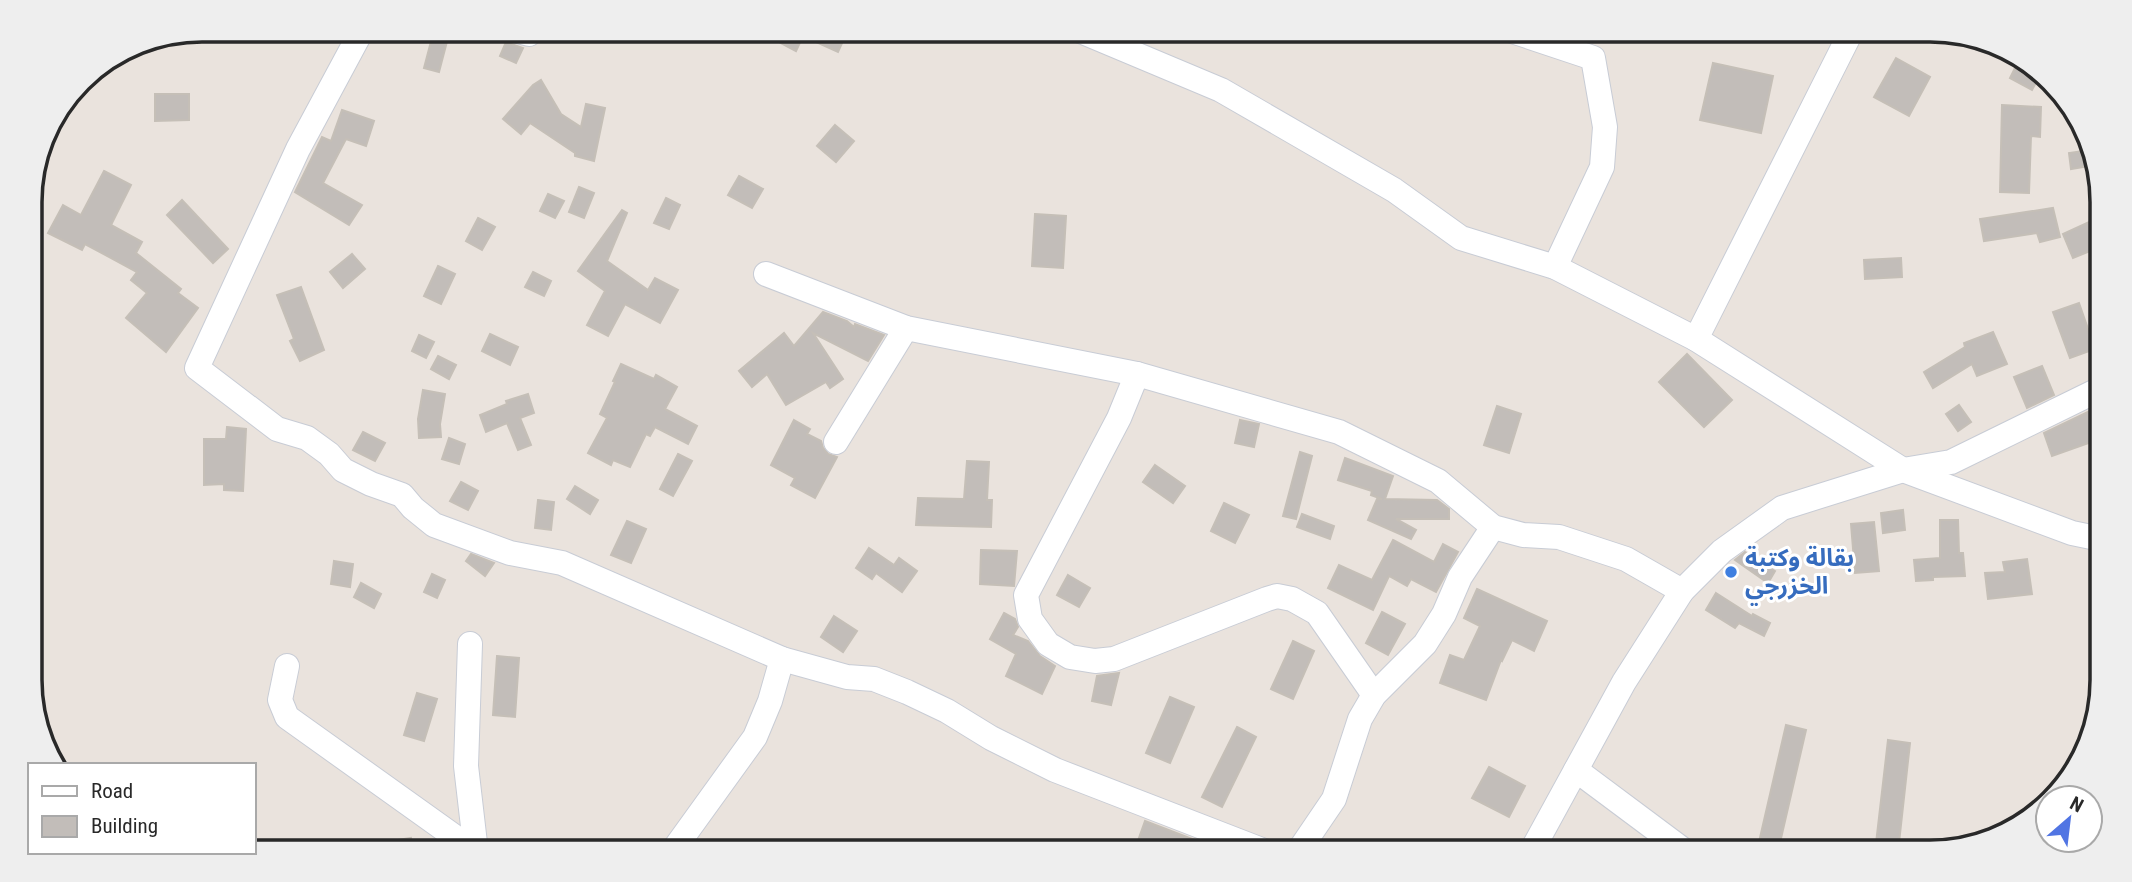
<svg xmlns="http://www.w3.org/2000/svg" width="2132" height="882" viewBox="0 0 2132 882" font-family="'Roboto Condensed','Noto Sans Arabic',sans-serif">
<style>
.building{fill:#c2bdb9;stroke:#c5bfb7;stroke-width:2}
.lines{fill:none;stroke-linecap:round;stroke-linejoin:round}
.minor-casing{stroke:#c8ccd5;stroke-width:26}
.minor{stroke:#fff;stroke-width:24}
.shop-dot{fill:#3f7fe0;stroke:#fff;stroke-width:2.5}
.labels{text-anchor:middle;stroke-width:6;stroke-linejoin:round;paint-order:stroke}
.shop-label{font-size:24px;font-weight:bold;fill:#366cbe;stroke:#fff;text-anchor:start}
.rim{fill:none;stroke:#292929;stroke-width:3.5}
</style>
<rect width="100%" height="100%" fill="#eae3dd"/>
<g class="building">
<path d="M434 30H450L439 72 424 68Z"/>
<path d="M785 30H848L838 52 803 36 796 51 779 42Z"/>
<path d="M506 42 523 48 516 63 500 56Z"/>
<path d="M1896 58 1930 77 1909 116 1874 97Z"/>
<path d="M2018 62 2039 77 2032 90 2010 78Z"/>
<path d="M1713 63 1773 76 1761 133 1700 120Z"/>
<path d="M541 80 561 114 581 127 586 104 605 108 594 161 575 156V153L530 123 521 134 503 119 533 85Z"/>
<path d="M155 94H189V120L155 121Z"/>
<path d="M2002 105 2041 107 2040 137 2031 136 2029 193 2000 192Z"/>
<path d="M342 110 374 121 366 146 346 139 323 183 362 205 349 225 295 192 322 137 331 141Z"/>
<path d="M835 125 854 141 836 162 817 146Z"/>
<path d="M2089 150 2095 165 2071 169 2069 153Z"/>
<path d="M104 171 131 185 111 225 142 242 136 253 181 289 178 293 198 308 166 352 126 318 147 293 131 280 137 272 85 244 82 250 48 233 63 205 81 215Z"/>
<path d="M739 176 763 189 752 208 728 195Z"/>
<path d="M579 187 594 193 584 218 569 212Z"/>
<path d="M548 194 564 201 555 218 540 211Z"/>
<path d="M666 198 680 205 669 229 654 223Z"/>
<path d="M182 200 228 249 213 263 167 215Z"/>
<path d="M2053 208 2060 237 2040 242 2037 233 1984 241 1980 219Z"/>
<path d="M622 210 627 213 607 261 648 290 655 278 678 290 660 323 625 304 608 336 587 325 605 291 578 271Z"/>
<path d="M1035 214 1066 216 1063 268 1032 266Z"/>
<path d="M478 218 495 227 482 250 466 241Z"/>
<path d="M2089 222 2100 247 2073 258 2063 234Z"/>
<path d="M352 254 365 269 343 288 330 272Z"/>
<path d="M1901 258 1902 277 1865 279 1864 260Z"/>
<path d="M438 266 455 274 441 304 424 296Z"/>
<path d="M533 272 551 281 544 296 525 287Z"/>
<path d="M301 287 324 350 300 361 290 341 294 339 277 295Z"/>
<path d="M2079 303 2095 349 2070 358 2053 312Z"/>
<path d="M823 312 847 321 854 327 855 324 884 335 868 361 813 333 843 379 830 388 826 382 786 405 767 374 752 387 739 371 784 333 794 346Z"/>
<path d="M1993 332 2007 364 1977 376 1972 364 1933 388 1924 372 1965 347 1964 343Z"/>
<path d="M490 334 518 347 510 365 482 351Z"/>
<path d="M419 335 434 342 426 358 412 351Z"/>
<path d="M1687 354 1732 400 1704 427 1659 382Z"/>
<path d="M438 356 456 365 449 379 431 369Z"/>
<path d="M621 364 654 379 656 375 677 387 665 409 697 426 688 444 655 427 650 436 646 434 630 467 613 460 611 465 588 453 607 418 600 414 615 382 613 381Z"/>
<path d="M2042 366 2054 395 2027 408 2014 377Z"/>
<path d="M423 390 445 394 440 424 441 437 419 438 418 419Z"/>
<path d="M528 394 534 413 520 418 531 445 518 450 507 423 486 432 480 415 507 404 506 401Z"/>
<path d="M1959 405 1971 422 1958 431 1946 414Z"/>
<path d="M1497 406 1521 414 1509 453 1484 445Z"/>
<path d="M2098 407 2097 440 2052 456 2044 433Z"/>
<path d="M794 420 810 429 807 434 821 441 823 448 828 454 837 457 815 498 791 485 795 478 771 465Z"/>
<path d="M1240 420 1259 424 1254 447 1235 443Z"/>
<path d="M227 427 246 429 243 491 224 490V484L204 485V439H226Z"/>
<path d="M363 432 385 443 375 461 353 450Z"/>
<path d="M449 438 465 444 459 464 442 459Z"/>
<path d="M1300 452 1312 456 1296 519 1283 516Z"/>
<path d="M678 454 692 461 673 496 660 489Z"/>
<path d="M1345 458 1393 476 1385 499 1437 500 1449 509V519H1396L1416 530 1411 539 1368 520 1377 499H1382L1371 495 1372 491 1338 480Z"/>
<path d="M967 461 989 462 987 500H992L991 527 916 525 918 498 964 499Z"/>
<path d="M1155 465 1185 486 1173 503 1143 482Z"/>
<path d="M461 482 478 491 468 510 450 501Z"/>
<path d="M575 486 598 500 590 514 567 499Z"/>
<path d="M538 500 554 502 551 530 535 528Z"/>
<path d="M1224 503 1249 515 1235 543 1211 531Z"/>
<path d="M1903 510 1905 530 1883 533 1881 513Z"/>
<path d="M1302 514 1334 526 1330 539 1297 527Z"/>
<path d="M1940 520H1958L1959 553H1963L1965 576 1933 577V580L1916 581 1914 560 1940 558Z"/>
<path d="M627 521 646 529 631 563 611 555Z"/>
<path d="M1874 522 1879 571 1855 573 1851 524Z"/>
<path d="M1393 540 1434 562 1443 544 1458 552 1436 592 1411 579 1407 586 1389 576 1373 610 1328 588 1339 565 1372 580Z"/>
<path d="M869 548 894 565 899 558 917 571 902 592 876 573 872 579 856 568Z"/>
<path d="M981 550 1017 551 1014 586 980 584Z"/>
<path d="M1745 552 1775 571 1768 583 1735 560Z"/>
<path d="M471 554 494 563 485 576 466 561Z"/>
<path d="M2027 559 2032 594 1988 599 1985 573 2005 572 2003 562Z"/>
<path d="M334 561 353 564 350 587 331 584Z"/>
<path d="M432 574 445 580 437 598 424 592Z"/>
<path d="M1068 575 1090 588 1079 607 1057 595Z"/>
<path d="M361 583 381 594 374 608 354 597Z"/>
<path d="M1477 589 1547 621 1534 651 1512 640 1502 661 1501 660 1486 700 1440 683 1450 655 1464 660 1480 626 1464 618Z"/>
<path d="M1716 593 1752 616 1753 614 1770 623 1764 636 1739 623 1735 628 1706 610Z"/>
<path d="M1382 612 1405 624 1388 655 1366 643Z"/>
<path d="M1004 613 1015 619 1018 627 1013 635 1028 641 1040 656 1055 666 1042 694 1006 676 1016 654 990 639Z"/>
<path d="M834 616 857 631 843 652 821 637Z"/>
<path d="M1293 641 1314 651 1293 699 1271 689Z"/>
<path d="M497 656 519 658 515 717 493 715Z"/>
<path d="M1119 673 1111 705 1092 701 1097 676Z"/>
<path d="M417 693 437 699 424 741 404 735Z"/>
<path d="M1170 697 1194 707 1170 763 1146 753Z"/>
<path d="M1786 725 1806 730 1779 847 1759 842Z"/>
<path d="M1237 727 1256 737 1222 807 1202 797Z"/>
<path d="M1888 740 1910 743 1898 852H1875Z"/>
<path d="M1489 767 1525 786 1509 817 1472 798Z"/>
<path d="M1145 821 1226 852H1134Z"/>
<path d="M411 838 414 852H373L372 844Z"/>
</g>
<g class="lines">
<defs>
<g id="minor">
<path d="M362 30 298 149 197 368 277 429 307 438 329 454 343 470 371 484 402 495 413 508 434 525 510 553 562 563 782 659 847 677 874 679 907 692 947 711 991 738 1055 770 1267 852"/>
<path d="M514 30 529 34"/>
<path d="M1078 30 1221 90 1394 190 1461 238 1555 267 1696 339 1903 470 2072 533 2096 538"/>
<path d="M1509 30 1593 58 1605 127 1602 167 1555 267"/>
<path d="M766 274 906 328 1137 374 1339 432 1438 481 1493 527 1523 535 1559 537 1626 559 1682 591"/>
<path d="M1696 339 1852 30"/>
<path d="M1137 374 1119 418 1026 595 1030 619 1048 644 1070 657 1095 661 1114 659 1267 599 1277 596 1292 599 1317 613 1374 695"/>
<path d="M836 442 906 328"/>
<path d="M470 644 466 766 476 852"/>
<path d="M287 666 280 700 287 717 476 852"/>
<path d="M1576 770 1686 852"/>
<path d="M672 852 755 737 770 701 782 659"/>
<path d="M1298 852 1334 799 1360 719 1374 695 1425 644 1444 614 1460 577 1493 527"/>
<path d="M1531 852 1624 682 1682 591 1722 551 1782 508 1903 470 1951 462 2098 390"/>
</g>
</defs>
<use href="#minor" class="minor-casing"/>
<use href="#minor" class="minor"/>
</g>
<circle class="shop-dot" cx="1731" cy="572" r="7"/>
<g class="labels">
<g class="shop-label">
<text x="1745" y="566">بقالة وكتبة<tspan x="1745" dy="28">الخزرجي</tspan></text>
</g>
</g>
<path d="M0 0H2132V882H0ZM202 42H1930A160 160 0 0 1 2090 202V680A160 160 0 0 1 1930 840H202A160 160 0 0 1 42 680V202A160 160 0 0 1 202 42Z" fill="#eee" fill-rule="evenodd"/>
<path class="rim" d="M202 42H1930A160 160 0 0 1 2090 202V680A160 160 0 0 1 1930 840H202A160 160 0 0 1 42 680V202A160 160 0 0 1 202 42Z"/>
<rect x="28" y="763" width="228" height="91" fill="#ffffff" stroke="#a9a9a9" stroke-width="2"/>
<rect x="42" y="786" width="35" height="10" fill="#ffffff" stroke="#a9a9a9" stroke-width="2"/>
<text x="91" y="798" font-size="21" fill="#292929">Road</text>
<rect x="42" y="816" width="35" height="21" fill="#c2bdb9" stroke="#a9a9a9" stroke-width="2"/>
<text x="91" y="833" font-size="21" fill="#292929">Building</text>
<g transform="translate(2069 819) rotate(28)"><circle r="33" fill="#ffffff" stroke="#a9a9a9" stroke-width="2"/>
<path d="M0-5L12 26L0 18L-12 26Z" fill="#5175e3"/>
<text y="-10" font-size="19" font-weight="bold" text-anchor="middle" fill="#292929">N</text>
</g>
</svg>
